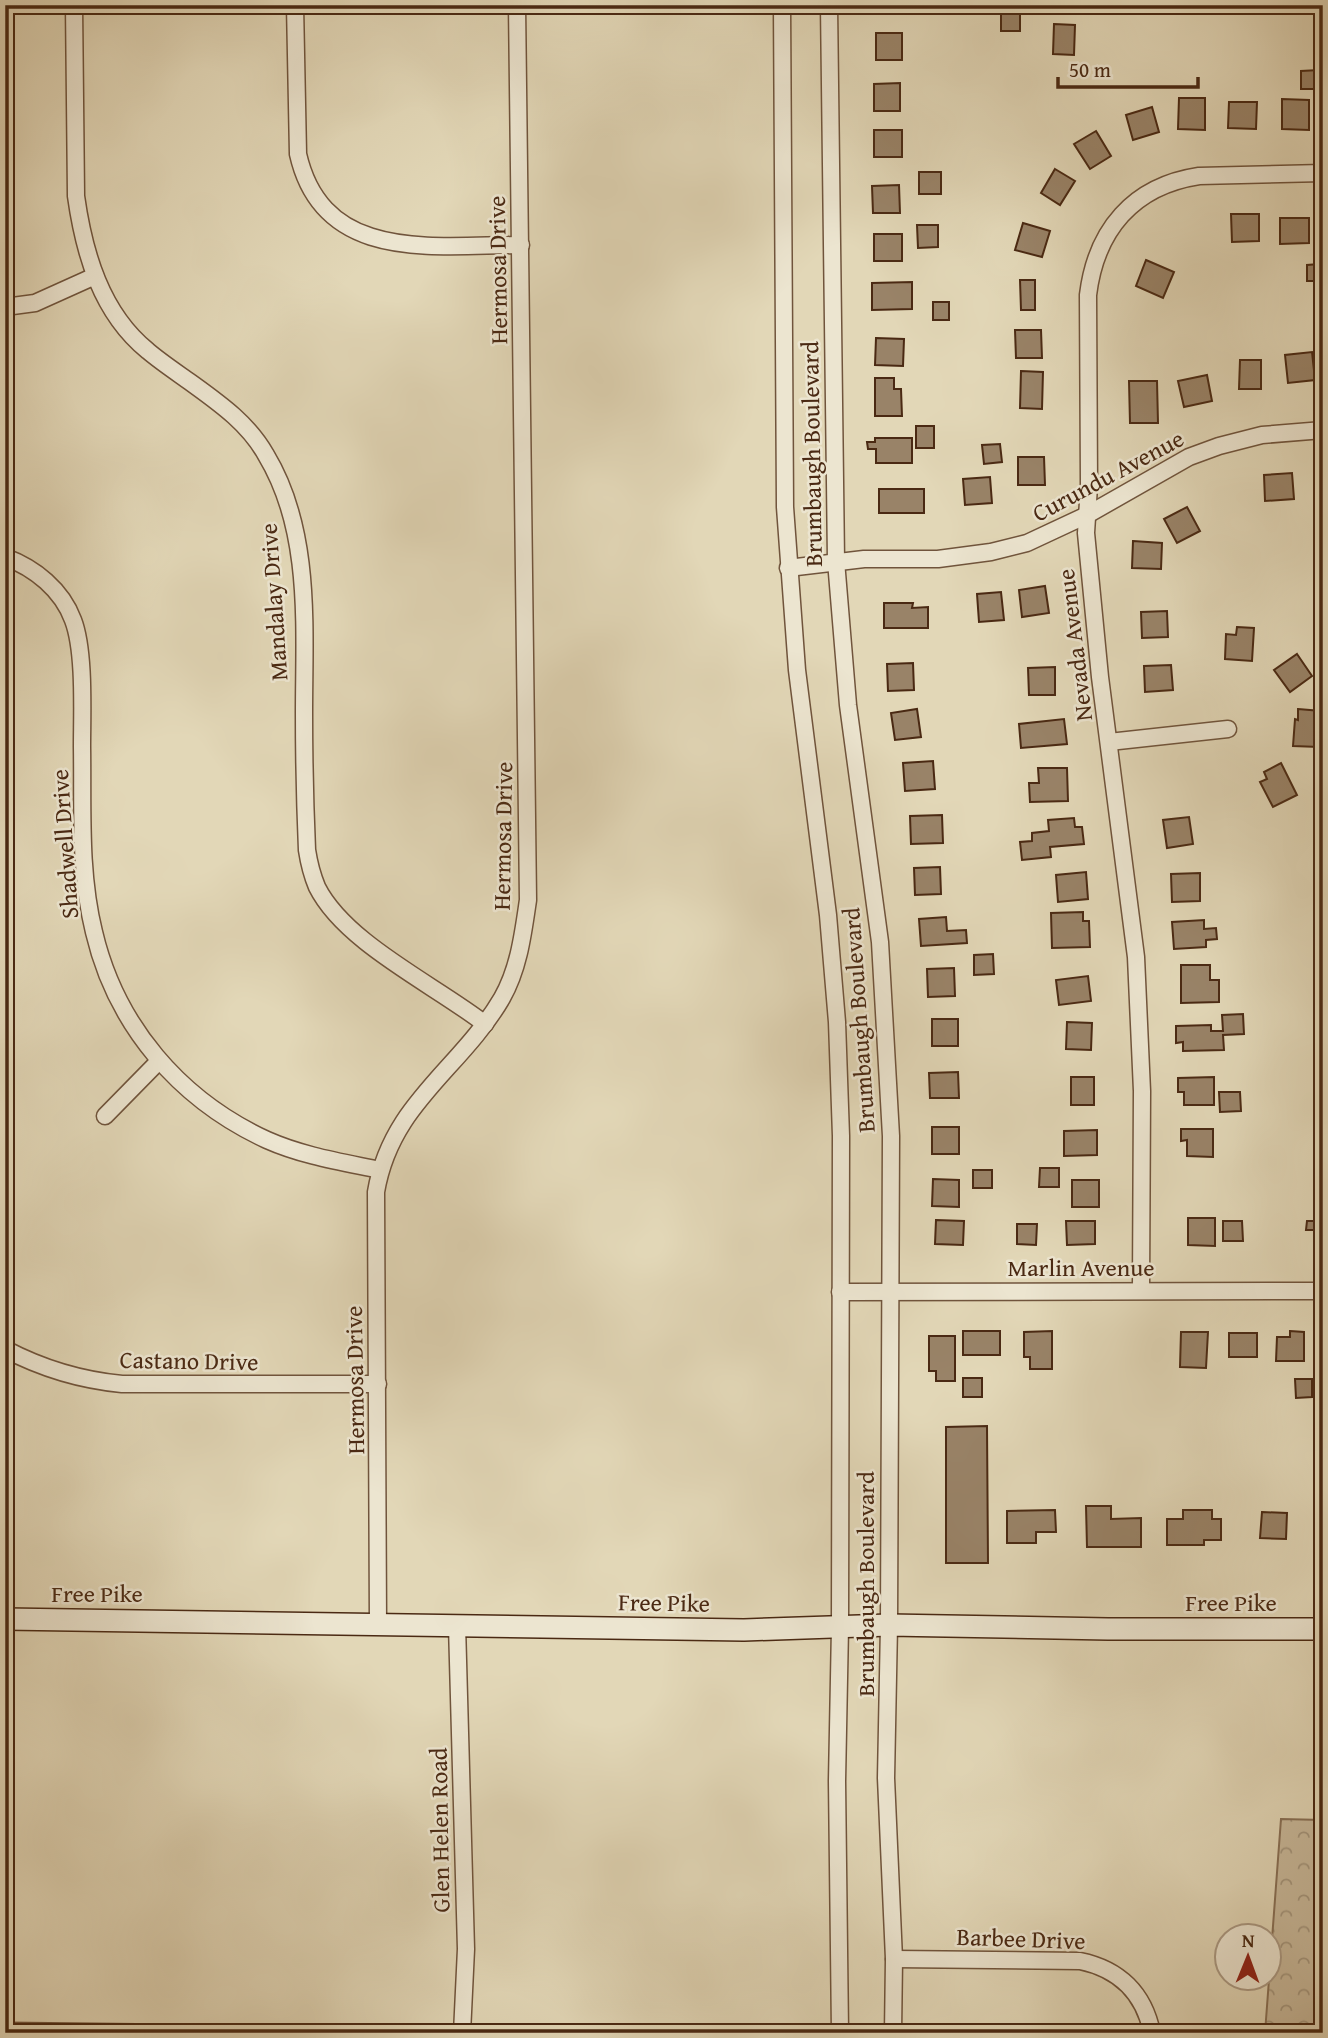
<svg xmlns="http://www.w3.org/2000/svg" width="1328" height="2038" viewBox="0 0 1328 2038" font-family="'Gentium Book Plus',serif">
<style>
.forest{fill:url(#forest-crowns);stroke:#897157;stroke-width:2}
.building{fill:#998368;stroke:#4a2913;stroke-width:2}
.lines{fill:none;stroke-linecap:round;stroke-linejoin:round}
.street-casing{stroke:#70543c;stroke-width:19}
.secondary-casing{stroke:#4a2913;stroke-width:24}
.street{stroke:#ece5d0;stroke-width:16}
.secondary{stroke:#ece5d0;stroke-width:21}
.labels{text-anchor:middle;stroke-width:5;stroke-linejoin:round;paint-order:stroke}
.street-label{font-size:24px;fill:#4a2913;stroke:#ece5d0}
</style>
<defs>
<pattern id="forest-crowns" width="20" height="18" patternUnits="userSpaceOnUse" patternTransform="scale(1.75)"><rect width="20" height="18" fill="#c8b99b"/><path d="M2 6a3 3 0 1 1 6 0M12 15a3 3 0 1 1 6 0" fill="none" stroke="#a4967d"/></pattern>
</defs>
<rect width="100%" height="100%" fill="#e2d7b7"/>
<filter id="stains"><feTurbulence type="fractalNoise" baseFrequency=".00286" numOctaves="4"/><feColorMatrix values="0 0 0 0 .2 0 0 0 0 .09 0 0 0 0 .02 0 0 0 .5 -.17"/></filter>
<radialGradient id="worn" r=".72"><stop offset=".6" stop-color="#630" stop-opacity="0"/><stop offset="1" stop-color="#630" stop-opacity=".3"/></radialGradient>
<path class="forest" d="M1281 1819 1323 1820V2033H1265Z"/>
<g class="building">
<path d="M875 5H902V10L875 9Z"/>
<rect x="1001" y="5" width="19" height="26"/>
<path d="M1054 24 1075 25 1074 55 1053 54Z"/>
<rect x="876" y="33" width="26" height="27"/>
<path d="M1319 70V89H1301V71Z"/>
<path d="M900 83V111H874V84Z"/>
<path d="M1179 98H1205V130L1178 129Z"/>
<path d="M1282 99 1309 100V130L1282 129Z"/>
<path d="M1229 102H1257L1256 129 1228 128Z"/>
<path d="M1152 107 1159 132 1133 140 1126 115Z"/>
<rect x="874" y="130" width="28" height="27"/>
<path d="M1096 131 1111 156 1090 169 1074 144Z"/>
<path d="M1055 169 1075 181 1060 205 1041 193Z"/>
<rect x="919" y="172" width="22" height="22"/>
<path d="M899 185 900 213H873L872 186Z"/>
<path d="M1231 214H1259V241L1232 242Z"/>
<path d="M1280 218H1309V243L1280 244Z"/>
<path d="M1023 223 1050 231 1042 257 1015 250Z"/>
<path d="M917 225H938V247L918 248Z"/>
<rect x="874" y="234" width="28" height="27"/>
<path d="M1146 260 1174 272 1163 298 1136 286Z"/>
<path d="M1319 264 1320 281H1307V265Z"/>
<path d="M1020 280H1035V310H1021Z"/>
<path d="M912 282V309L872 310V283Z"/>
<rect x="933" y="302" width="16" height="18"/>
<path d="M1015 330H1041L1042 358H1016Z"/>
<path d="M876 338 904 339 903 366 875 365Z"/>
<path d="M1312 352 1315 380 1288 383 1285 355Z"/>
<path d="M1240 360H1261V389H1239Z"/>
<path d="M1021 371 1043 372 1042 409 1020 408Z"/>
<path d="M1207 375 1212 401 1184 407 1178 381Z"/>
<path d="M875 378H894V389H901L902 416H875Z"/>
<path d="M1129 381H1157L1158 423H1130Z"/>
<rect x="916" y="426" width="18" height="22"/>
<path d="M875 438H912V463H876V449H868L867 442H875Z"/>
<path d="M1000 444 1002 462 984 464 982 445Z"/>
<path d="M1018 457H1044L1045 485H1018Z"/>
<rect x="1315" y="472" width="8" height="31"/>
<path d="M1292 473 1294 499 1265 501 1264 475Z"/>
<path d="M990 477 992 503 965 505 963 479Z"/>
<rect x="879" y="489" width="45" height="24"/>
<path d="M1187 507 1200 531 1177 543 1164 519Z"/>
<path d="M1133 541 1162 543 1161 569 1132 568Z"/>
<path d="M1045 586 1049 613 1022 617 1019 590Z"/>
<path d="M1001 592 1004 620 979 622 977 594Z"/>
<path d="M884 603H913L912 608 928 607V628H884Z"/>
<path d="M1167 611 1168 637 1142 638 1141 612Z"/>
<path d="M1237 627 1254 628 1252 661 1225 659 1226 634 1236 635Z"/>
<path d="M1297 654 1312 676 1290 692 1274 670Z"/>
<path d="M913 663 914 690 888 691 887 664Z"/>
<path d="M1171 665 1173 690 1145 692 1144 666Z"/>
<path d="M1055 667V695H1029L1028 668Z"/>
<path d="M917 709 921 737 895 740 891 713Z"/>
<path d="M1298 709 1321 711 1319 747 1293 746 1295 719 1298 720Z"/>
<path d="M1064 719 1067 744 1021 748 1019 724Z"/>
<path d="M933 761 935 789 905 791 903 763Z"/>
<path d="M1281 763 1297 795 1273 807 1260 782 1267 779 1264 772Z"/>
<path d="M1038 768H1067L1068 801 1030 802 1029 783H1039Z"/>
<path d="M942 815 943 843 911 844 910 816Z"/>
<path d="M1189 817 1193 844 1167 848 1163 820Z"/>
<path d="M1074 818 1075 827H1082L1084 844 1050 847 1051 857 1022 860 1020 842 1032 841V833L1049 831 1048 820Z"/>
<path d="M940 867 941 894 915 895 914 868Z"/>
<path d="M1086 872 1088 899 1058 902 1056 875Z"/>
<path d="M1200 873V901L1172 902 1171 874Z"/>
<path d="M1083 912V921H1089L1090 947 1052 948 1051 913Z"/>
<path d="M946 917 947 931 966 930 967 943 921 946 919 919Z"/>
<path d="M1204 920V929L1216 928 1217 939 1206 940V947L1174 949 1172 922Z"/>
<path d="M993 954 994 974 974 975V955Z"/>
<path d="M1181 965H1210V980H1219V1002L1181 1003Z"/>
<path d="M954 968 955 996 928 997 927 969Z"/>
<path d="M1088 976 1091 1001 1059 1005 1056 980Z"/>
<path d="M1243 1014 1244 1034 1223 1035 1224 1050 1183 1051V1042L1176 1043V1026L1211 1025V1031H1223L1222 1015Z"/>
<rect x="932" y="1019" width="26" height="27"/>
<path d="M1067 1022 1092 1023 1091 1050 1066 1049Z"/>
<path d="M958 1072 959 1098H930L929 1073Z"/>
<rect x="1071" y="1077" width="23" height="28"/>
<path d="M1214 1077V1105H1184V1092H1178V1078Z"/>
<path d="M1219 1092H1240L1241 1111 1220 1112Z"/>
<rect x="1318" y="1123" width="5" height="26"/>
<rect x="932" y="1127" width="27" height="27"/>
<path d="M1181 1129H1213V1157L1187 1156V1140L1181 1141Z"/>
<path d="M1097 1130V1155L1064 1156V1131Z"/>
<path d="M1040 1168H1059V1187H1039Z"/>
<rect x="973" y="1170" width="19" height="18"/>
<path d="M933 1179 959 1180V1207L932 1206Z"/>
<path d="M1316 1179H1323V1194H1315Z"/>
<rect x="1072" y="1180" width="27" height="27"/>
<path d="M1188 1218H1215V1246L1188 1245Z"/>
<path d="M936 1220 964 1221 963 1245 935 1244Z"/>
<path d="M1066 1221H1095V1244L1067 1245Z"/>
<path d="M1223 1221H1242L1243 1241H1223Z"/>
<path d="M1307 1221H1323V1230H1306Z"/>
<path d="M1017 1224H1037L1036 1245 1017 1244Z"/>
<rect x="963" y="1331" width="37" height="24"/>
<path d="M1052 1331V1369H1030V1357H1024V1332Z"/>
<path d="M1290 1331 1304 1332V1361H1276L1277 1337H1290Z"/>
<path d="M1181 1332H1208L1206 1368 1180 1367Z"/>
<rect x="1229" y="1333" width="28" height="24"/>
<path d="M929 1336H955V1381H936V1371H929Z"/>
<rect x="963" y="1378" width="19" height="19"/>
<path d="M1295 1379H1312V1397L1296 1398Z"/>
<path d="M987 1426 988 1563H946V1427Z"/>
<path d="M1086 1506H1111V1519L1141 1518V1547H1087Z"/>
<path d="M1055 1510 1056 1532H1036V1543H1007V1511Z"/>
<path d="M1183 1510H1212V1519H1221V1540H1204V1545H1167V1519H1183Z"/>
<path d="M1262 1512 1287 1513 1286 1539 1260 1538Z"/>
</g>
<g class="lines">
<defs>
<g id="street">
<path d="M74 5 76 196C84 253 101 313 148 351 161 362 176 372 190 382 219 403 248 423 266 455 312 531 304 627 304 713 304 759 305 804 307 850 309 863 312 875 317 887 345 943 435 985 485 1024"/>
<path d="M295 5 298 154C323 264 434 245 521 245"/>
<path d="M782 5 785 507 797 670 828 915 837 1022 841 1136 840 1627 837 1781 840 2033"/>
<path d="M829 5 836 561 848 705 880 942 891 1136 889 1625 886 1778 894 1959 893 2033"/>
<path d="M5 307 35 303 95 276"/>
<path d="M5 557C35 568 62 590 73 620 85 651 82 713 82 747 83 808 79 872 94 932 116 1026 180 1100 267 1140 303 1156 342 1162 380 1170"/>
<path d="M788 568 864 559H938L991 552 1027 543 1087 515 1189 457 1219 446 1262 435 1323 430"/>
<path d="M1109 742 1228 729"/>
<path d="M105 1116 159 1061"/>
<path d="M1141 1290 1142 1091 1136 957 1100 677 1086 533 1089 486 1088 295C1096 230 1133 186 1199 176L1323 173"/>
<path d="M840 1292 1323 1291"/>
<path d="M5 1349C43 1369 80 1380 122 1384H378"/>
<path d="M378 1624 376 1192C391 1103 460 1070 502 998 519 968 523 934 528 900L517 5"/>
<path d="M457 1625 466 1949 462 2033"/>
<path d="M894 1959 1080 1961C1119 1969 1144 1993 1152 2033"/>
<path d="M5 2031 181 2033"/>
<path d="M255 2033H277"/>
</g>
<path id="secondary" d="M5 1619 744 1630 889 1625 1108 1629H1323"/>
</defs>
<use href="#street" class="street-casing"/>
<use href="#secondary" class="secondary-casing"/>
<use href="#street" class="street"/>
<use href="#secondary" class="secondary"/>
</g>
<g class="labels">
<g class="street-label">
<text transform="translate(498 270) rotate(-91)" y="8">Hermosa Drive</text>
<text transform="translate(812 454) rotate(-91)" y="8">Brumbaugh Boulevard</text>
<text transform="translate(1108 476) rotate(-28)" y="8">Curundu Avenue</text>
<text transform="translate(274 602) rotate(-94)" y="8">Mandalay Drive</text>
<text transform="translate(1075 645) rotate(-97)" y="8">Nevada Avenue</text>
<text transform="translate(503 836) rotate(-89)" y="8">Hermosa Drive</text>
<text transform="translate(65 844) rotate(-94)" y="8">Shadwell Drive</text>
<text transform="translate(859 1020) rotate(-94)" y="8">Brumbaugh Boulevard</text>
<text x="1081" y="1276">Marlin Avenue</text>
<text transform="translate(189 1361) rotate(1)" y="8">Castano Drive</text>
<text transform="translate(355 1380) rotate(-91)" y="8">Hermosa Drive</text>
<text transform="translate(866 1584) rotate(-90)" y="8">Brumbaugh Boulevard</text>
<text x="97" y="1602">Free Pike</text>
<text transform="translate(664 1603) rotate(1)" y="8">Free Pike</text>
<text x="1231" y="1611">Free Pike</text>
<text transform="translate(440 1830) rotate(-91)" y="8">Glen Helen Road</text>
<text transform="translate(1021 1939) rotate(2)" y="8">Barbee Drive</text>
</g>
</g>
<rect width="1328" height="2038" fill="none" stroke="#e2d7b7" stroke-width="28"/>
<rect x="7" y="7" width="1314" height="2024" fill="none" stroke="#4a2913" stroke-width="3.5"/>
<rect x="14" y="14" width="1300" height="2010" fill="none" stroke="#4a2913" stroke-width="2"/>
<g transform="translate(1248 1957) rotate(1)"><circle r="33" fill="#ece5d0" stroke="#ab9a84" stroke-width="2"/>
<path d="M0-5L12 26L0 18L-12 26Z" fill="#8f2418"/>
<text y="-10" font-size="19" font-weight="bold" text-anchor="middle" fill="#4a2913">N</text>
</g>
<path d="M1058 77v10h140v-10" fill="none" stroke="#4a2913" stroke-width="3.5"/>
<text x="1069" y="77" font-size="21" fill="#4a2913" stroke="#ece5d0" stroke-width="5" paint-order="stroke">50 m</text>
<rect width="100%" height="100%" filter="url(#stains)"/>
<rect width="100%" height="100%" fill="url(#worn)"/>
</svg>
